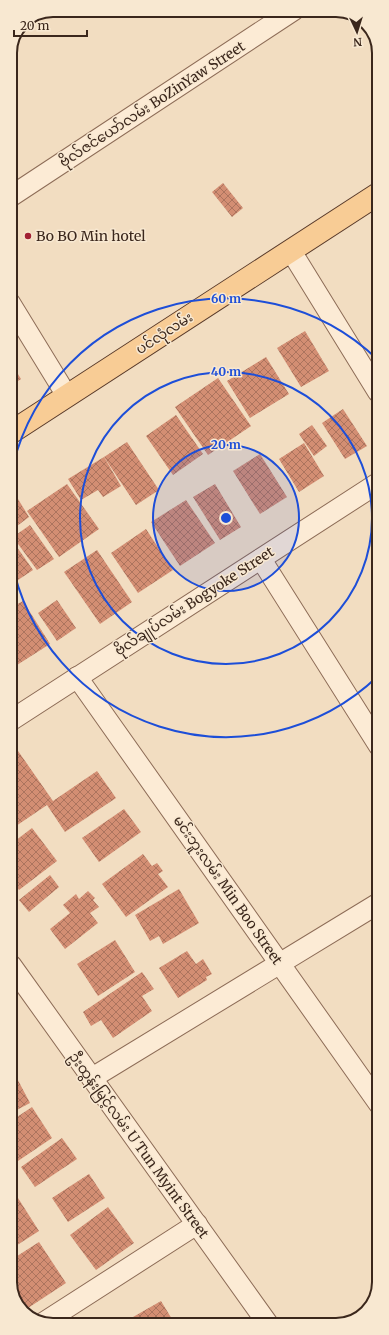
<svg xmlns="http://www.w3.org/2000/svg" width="389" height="1335" viewBox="0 0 389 1335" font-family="Merriweather,'Noto Sans Myanmar',serif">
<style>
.building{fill:url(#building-cross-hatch)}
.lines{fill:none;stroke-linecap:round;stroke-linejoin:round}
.street-casing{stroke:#8d6c57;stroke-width:22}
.primary-casing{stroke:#5a3b2b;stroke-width:24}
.street{stroke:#fcebd5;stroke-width:20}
.primary{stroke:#f8cc95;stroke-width:22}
.ring{fill:none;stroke:#1d4ed8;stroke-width:2}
.poi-dot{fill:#a22134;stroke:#f8e8d1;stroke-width:1.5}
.labels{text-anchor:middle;stroke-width:3;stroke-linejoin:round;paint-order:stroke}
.street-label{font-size:14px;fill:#3b271c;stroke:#f8e8d1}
.poi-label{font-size:14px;fill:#3b271c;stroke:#f8e8d1;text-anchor:start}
.rim{fill:none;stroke:#3b271c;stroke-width:2}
.centre{fill:#1d4ed8;stroke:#f8e8d1;stroke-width:2}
.ring-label{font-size:12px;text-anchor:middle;font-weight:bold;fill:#1d4ed8;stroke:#f8e8d1;stroke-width:3;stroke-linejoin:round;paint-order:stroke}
</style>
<defs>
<pattern id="building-cross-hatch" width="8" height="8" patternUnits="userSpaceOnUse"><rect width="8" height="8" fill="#d38e73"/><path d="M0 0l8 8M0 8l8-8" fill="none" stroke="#ac745e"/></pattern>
</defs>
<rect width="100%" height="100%" fill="#f2ddc1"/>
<g class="building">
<path d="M223 183 243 208 232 217 212 192Z"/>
<path d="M305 331 329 371 301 387 277 348Z"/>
<path d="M266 357 289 394 250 418 227 381Z"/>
<path d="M10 361 21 379 10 386Z"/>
<path d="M218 378 251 426 208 455 175 407Z"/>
<path d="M343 409 367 446 345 459 322 423Z"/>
<path d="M176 415 203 454 173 475 146 436Z"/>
<path d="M312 425 327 446 314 456 299 434Z"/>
<path d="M127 442 159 490 136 505 104 457Z"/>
<path d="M304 443 324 476 299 492 279 459Z"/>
<path d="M260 454 287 497 260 514 233 471Z"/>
<path d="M104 457 121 486 103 497 98 490 81 500 68 479Z"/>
<path d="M67 484 99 529 59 557 27 511Z"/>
<path d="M215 484 241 527 220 540 193 497Z"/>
<path d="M18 499 29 517 17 526 10 515V504Z"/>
<path d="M186 500 215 543 180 566 151 522Z"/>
<path d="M30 525 54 559 37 570 13 537Z"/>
<path d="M146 529 173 570 138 593 111 553Z"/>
<path d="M12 540 33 570 15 582 10 576V541Z"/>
<path d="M97 550 132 602 100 624 64 572Z"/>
<path d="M57 600 76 628 57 641 38 613Z"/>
<path d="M23 601 50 644 17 665 10 653V608Z"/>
<path d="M16 748 53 801 97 771 116 798 65 832 47 805 16 826 11 817 10 751Z"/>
<path d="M124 809 141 832 99 862 82 838Z"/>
<path d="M32 828 57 861 19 890 11 879V844Z"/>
<path d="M143 854 152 866 157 863 163 871 158 874 168 887 126 917 102 884Z"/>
<path d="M50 875 59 887 29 912 19 900Z"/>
<path d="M179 889 199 923 163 944 159 936 150 941 135 915Z"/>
<path d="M88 891 95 898 93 900 99 907 90 913 98 923 65 949 50 929 70 913 63 905 76 894 79 899Z"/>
<path d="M115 940 135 972 98 996 77 964Z"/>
<path d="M187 951 196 964 203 959 212 974 206 977 207 980 178 998 159 968Z"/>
<path d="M142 972 154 989 142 996 152 1011 113 1038 101 1020 91 1026 83 1012Z"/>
<path d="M11 1067 30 1103 11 1113Z"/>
<path d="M32 1107 52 1138 15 1163 11 1156V1121Z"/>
<path d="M62 1138 77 1159 35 1187 21 1167Z"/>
<path d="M89 1174 105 1198 68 1222 52 1198Z"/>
<path d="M11 1187 39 1231 11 1249Z"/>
<path d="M108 1207 134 1243 96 1270 70 1235Z"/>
<path d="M39 1242 66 1283 25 1310 11 1289V1260Z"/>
<path d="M161 1301 175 1324 137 1325 133 1317Z"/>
</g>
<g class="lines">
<defs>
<g id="street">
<path d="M10 197 294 10"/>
<path d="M291 251 378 392"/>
<path d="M10 303 67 396"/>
<path d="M261 559 379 746"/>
<path d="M77 677 379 1104"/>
<path d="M10 721 378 483"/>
<path d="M11 965 268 1324"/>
<path d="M92 1078 379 903"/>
<path d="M43 1323 197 1224"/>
</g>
<path id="primary" d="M10 433 378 194"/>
</defs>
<use href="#street" class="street-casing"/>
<use href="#primary" class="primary-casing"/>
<use href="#street" class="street"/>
<use href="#primary" class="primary"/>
</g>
<circle cx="226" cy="518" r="73" fill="#1d4ed8" fill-opacity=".12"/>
<g class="ring">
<circle cx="226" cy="518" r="73"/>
<circle cx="226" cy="518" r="146"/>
<path d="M378 676A219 219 0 0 1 11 558M10 480A219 219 0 0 1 378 360"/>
</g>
<circle class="poi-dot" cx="28" cy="236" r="4"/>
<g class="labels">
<g class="street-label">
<text transform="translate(152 104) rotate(-33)" y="5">ဗိုလ်ဇင်ယော်လမ်း BoZinYaw Street</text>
<text transform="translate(164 333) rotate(-33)" y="5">ပင်လုံလမ်း</text>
<text transform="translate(194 601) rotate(-33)" y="5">ဗိုလ်ချုပ်လမ်း Bogyoke Street</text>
<text transform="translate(228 890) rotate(55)" y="5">မင်းဘူးလမ်း Min Boo Street</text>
<text transform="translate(139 1145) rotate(54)" y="5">ဦးထွန်းမြင့်လမ်း U Tun Myint Street</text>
</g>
<g class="poi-label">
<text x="36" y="241">Bo BO Min hotel</text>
</g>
</g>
<path d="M0 0H389V1335H0ZM53 17H336A36 36 0 0 1 372 53V1282A36 36 0 0 1 336 1318H53A36 36 0 0 1 17 1282V53A36 36 0 0 1 53 17Z" fill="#f8e8d1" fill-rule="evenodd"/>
<path class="rim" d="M53 17H336A36 36 0 0 1 372 53V1282A36 36 0 0 1 336 1318H53A36 36 0 0 1 17 1282V53A36 36 0 0 1 53 17Z"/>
<circle cx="226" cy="518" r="6" class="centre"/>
<g class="ring-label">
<text x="226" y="303">60 m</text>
<text x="226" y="376">40 m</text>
<text x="226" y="449">20 m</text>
</g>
<g transform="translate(357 32) rotate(176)" stroke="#f8e8d1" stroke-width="3" paint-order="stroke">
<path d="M0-3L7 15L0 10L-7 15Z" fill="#3b271c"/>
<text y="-6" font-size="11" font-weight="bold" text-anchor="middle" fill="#3b271c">N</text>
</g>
<path d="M14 30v6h73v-6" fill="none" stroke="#3b271c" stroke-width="2"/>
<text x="20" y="30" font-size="12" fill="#3b271c" stroke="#f8e8d1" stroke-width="3" paint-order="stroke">20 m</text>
</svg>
